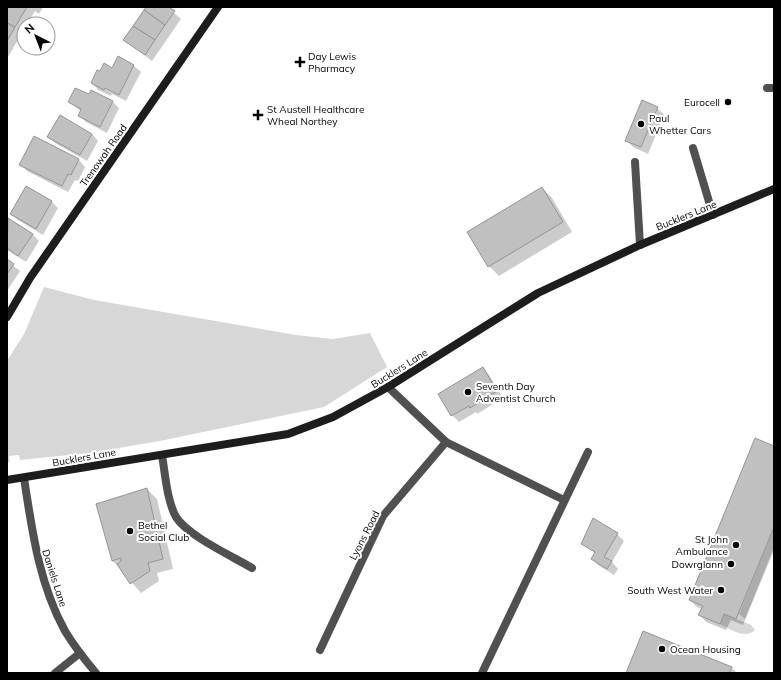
<svg xmlns="http://www.w3.org/2000/svg" width="781" height="680" viewBox="0 0 781 680" font-family="Mulish,sans-serif">
<style>
.green{fill:#d7d7d7}
.shadow{fill:#0003}
.building{fill:#c0c0c0;stroke:#949494}
.lines{fill:none;stroke-linecap:round;stroke-linejoin:round}
.lane{stroke:#505050;stroke-width:8}
.street{stroke:#505050;stroke-width:8}
.secondary{stroke:#1d1d1d;stroke-width:8}
.poi-dot{fill:#000;stroke:#fff;stroke-width:1.5}
.labels{text-anchor:middle;stroke-width:4;stroke-linejoin:round;paint-order:stroke}
.poi-label{font-size:10px;fill:#000;stroke:#fff;text-anchor:start}
.street-label{font-size:10px;fill:#000;stroke:#fff}
</style>
<rect width="100%" height="100%" fill="#fff"/>
<g class="green">
<path d="M44 287 94 300 296 335 333 339 370 333 387 367 324 407 160 441 89 453 20 460 19 455 9 456 10 462H7V361L24 334Z"/>
<path d="M774 527V547L745 619 739 614Z"/>
<path d="M724 614 751 625 755 630C745 640 730 629 720 624Z"/>
</g>
<g class="shadow">
<path d="M7 7H43L39 14 35 11 27 24H24V29L8 57Z"/>
<path d="M147 7H167L181 19 152 61 125 40Z"/>
<path d="M118 58 134 66 141 72 126 101 112 94 111 96 98 90 92 83 100 73 112 69Z"/>
<path d="M89 96 113 102 119 108 107 133 86 122 79 115 81 111 69 102Z"/>
<path d="M657 108 664 115 648 154 633 147 626 140Z"/>
<path d="M92 134 98 141 87 161 55 143 49 137Z"/>
<path d="M34 137 79 160 85 167 78 181 75 180 68 192 27 171 21 164Z"/>
<path d="M27 187 52 202 58 208 43 235 18 220 11 213Z"/>
<path d="M542 188 552 198 572 232 499 276 489 266Z"/>
<path d="M8 219 32 234 39 241 26 262 7 250Z"/>
<path d="M7 261 20 271 7 291Z"/>
<path d="M483 368 489 375 503 398 477 414 476 412 459 422 452 415 439 394Z"/>
<path d="M774 447V550L743 625 731 620 726 630 706 622 700 615 702 609 697 607 690 600Z"/>
<path d="M147 489 157 499 173 569 157 573 159 581 141 593 112 560Z"/>
<path d="M617 534 624 541 612 562 618 569 614 575 598 565 592 559 595 553 582 543Z"/>
<path d="M731 667 737 673H627Z"/>
</g>
<g class="building">
<path d="M7 7H27L15 27 7 23Z"/>
<path d="M146 7H169L175 11 165 25 144 10Z"/>
<path d="M144 10 165 25 155 40 133 26Z"/>
<path d="M7 23 15 27 7 41Z"/>
<path d="M133 26 155 40 145 55 123 40Z"/>
<path d="M118 56 134 65 119 95 105 88 104 90 91 83 97 70 100 71 104 63 112 68Z"/>
<path d="M75 88 89 94 91 90 113 101 100 127 78 116 81 109 68 102Z"/>
<path d="M642 100 658 107 641 147 625 141Z"/>
<path d="M60 115 92 134 80 155 47 137Z"/>
<path d="M34 136 79 159 71 175 68 174 62 186 19 165Z"/>
<path d="M26 186 52 201 36 229 10 214Z"/>
<path d="M542 187 563 222 488 267 467 232Z"/>
<path d="M8 218 33 234 18 256 7 248Z"/>
<path d="M7 259 14 264 7 274Z"/>
<path d="M483 367 497 391 470 408 469 406 451 416 438 394Z"/>
<path d="M755 438 774 446V527L736 619 724 614 720 624 698 615 703 606 689 600Z"/>
<path d="M147 488 163 559 148 563 150 571 130 584 117 564 121 561V558L112 561 96 504Z"/>
<path d="M593 518 618 533 604 557 612 561 607 569 591 559 595 552 581 544Z"/>
<path d="M643 631 732 667 729 673H626Z"/>
</g>
<g class="lines">
<g class="lane">
<path d="M693 148 713 215"/>
<path d="M635 162 640 245"/>
</g>
<g class="street">
<path d="M767 88H774"/>
<path d="M388 387 446 442 564 500"/>
<path d="M162 455C165 473 167 501 176 517 188 536 232 556 252 568"/>
<path d="M24 478C32 530 39 584 65 631 74 646 85 660 96 673"/>
<path d="M320 650 383 516 446 442"/>
<path d="M55 673 80 653"/>
<path d="M482 673 588 452"/>
</g>
<g class="secondary">
<path d="M7 317 30 278 218 7"/>
<path d="M7 480 288 434 333 417 388 387 538 293 640 245 774 189"/>
</g>
</g>
<g class="poi-dot">
<path d="M298 56h4v4h4v4h-4v4h-4v-4h-4v-4h4z"/>
<circle cx="728" cy="102" r="4"/>
<path d="M256 109h4v4h4v4h-4v4h-4v-4h-4v-4h4z"/>
<circle cx="641" cy="124" r="4"/>
<circle cx="468" cy="392" r="4"/>
<circle cx="130" cy="531" r="4"/>
<circle cx="736" cy="545" r="4"/>
<circle cx="731" cy="564" r="4"/>
<circle cx="721" cy="590" r="4"/>
<circle cx="662" cy="649" r="4"/>
</g>
<g class="labels">
<g class="poi-label">
<text x="308" y="60">Day Lewis<tspan x="308" dy="12">Pharmacy</tspan></text>
<text x="720" y="106" text-anchor="end">Eurocell</text>
<text x="267" y="113">St Austell Healthcare<tspan x="267" dy="12">Wheal Northey</tspan></text>
<text x="649" y="122">Paul<tspan x="649" dy="12">Whetter Cars</tspan></text>
<text x="476" y="390">Seventh Day<tspan x="476" dy="12">Adventist Church</tspan></text>
<text x="138" y="529">Bethel<tspan x="138" dy="12">Social Club</tspan></text>
<text x="728" y="543" text-anchor="end">St John<tspan x="728" dy="12">Ambulance</tspan></text>
<text x="723" y="568" text-anchor="end">Dowrglann</text>
<text x="713" y="594" text-anchor="end">South West Water</text>
<text x="670" y="653">Ocean Housing</text>
</g>
<g class="street-label">
<text transform="translate(103 155) rotate(-55)" y="4">Trenowah Road</text>
<text transform="translate(686 215) rotate(-22)" y="4">Bucklers Lane</text>
<text transform="translate(399 368) rotate(-32)" y="4">Bucklers Lane</text>
<text transform="translate(84 457) rotate(-10)" y="4">Bucklers Lane</text>
<text transform="translate(364 535) rotate(-63)" y="4">Lyons Road</text>
<text transform="translate(55 578) rotate(72)" y="4">Daniels Lane</text>
</g>
</g>
<rect width="781" height="680" fill="none" stroke="#000000" stroke-width="16"/>
<g transform="translate(36 36) rotate(318)"><circle r="19" fill="#ffffff" stroke="#999999"/>
<path d="M0-3L7 15L0 10L-7 15Z" fill="#000000"/>
<text y="-6" font-size="11" font-weight="bold" text-anchor="middle" fill="#000000">N</text>
</g>
</svg>
